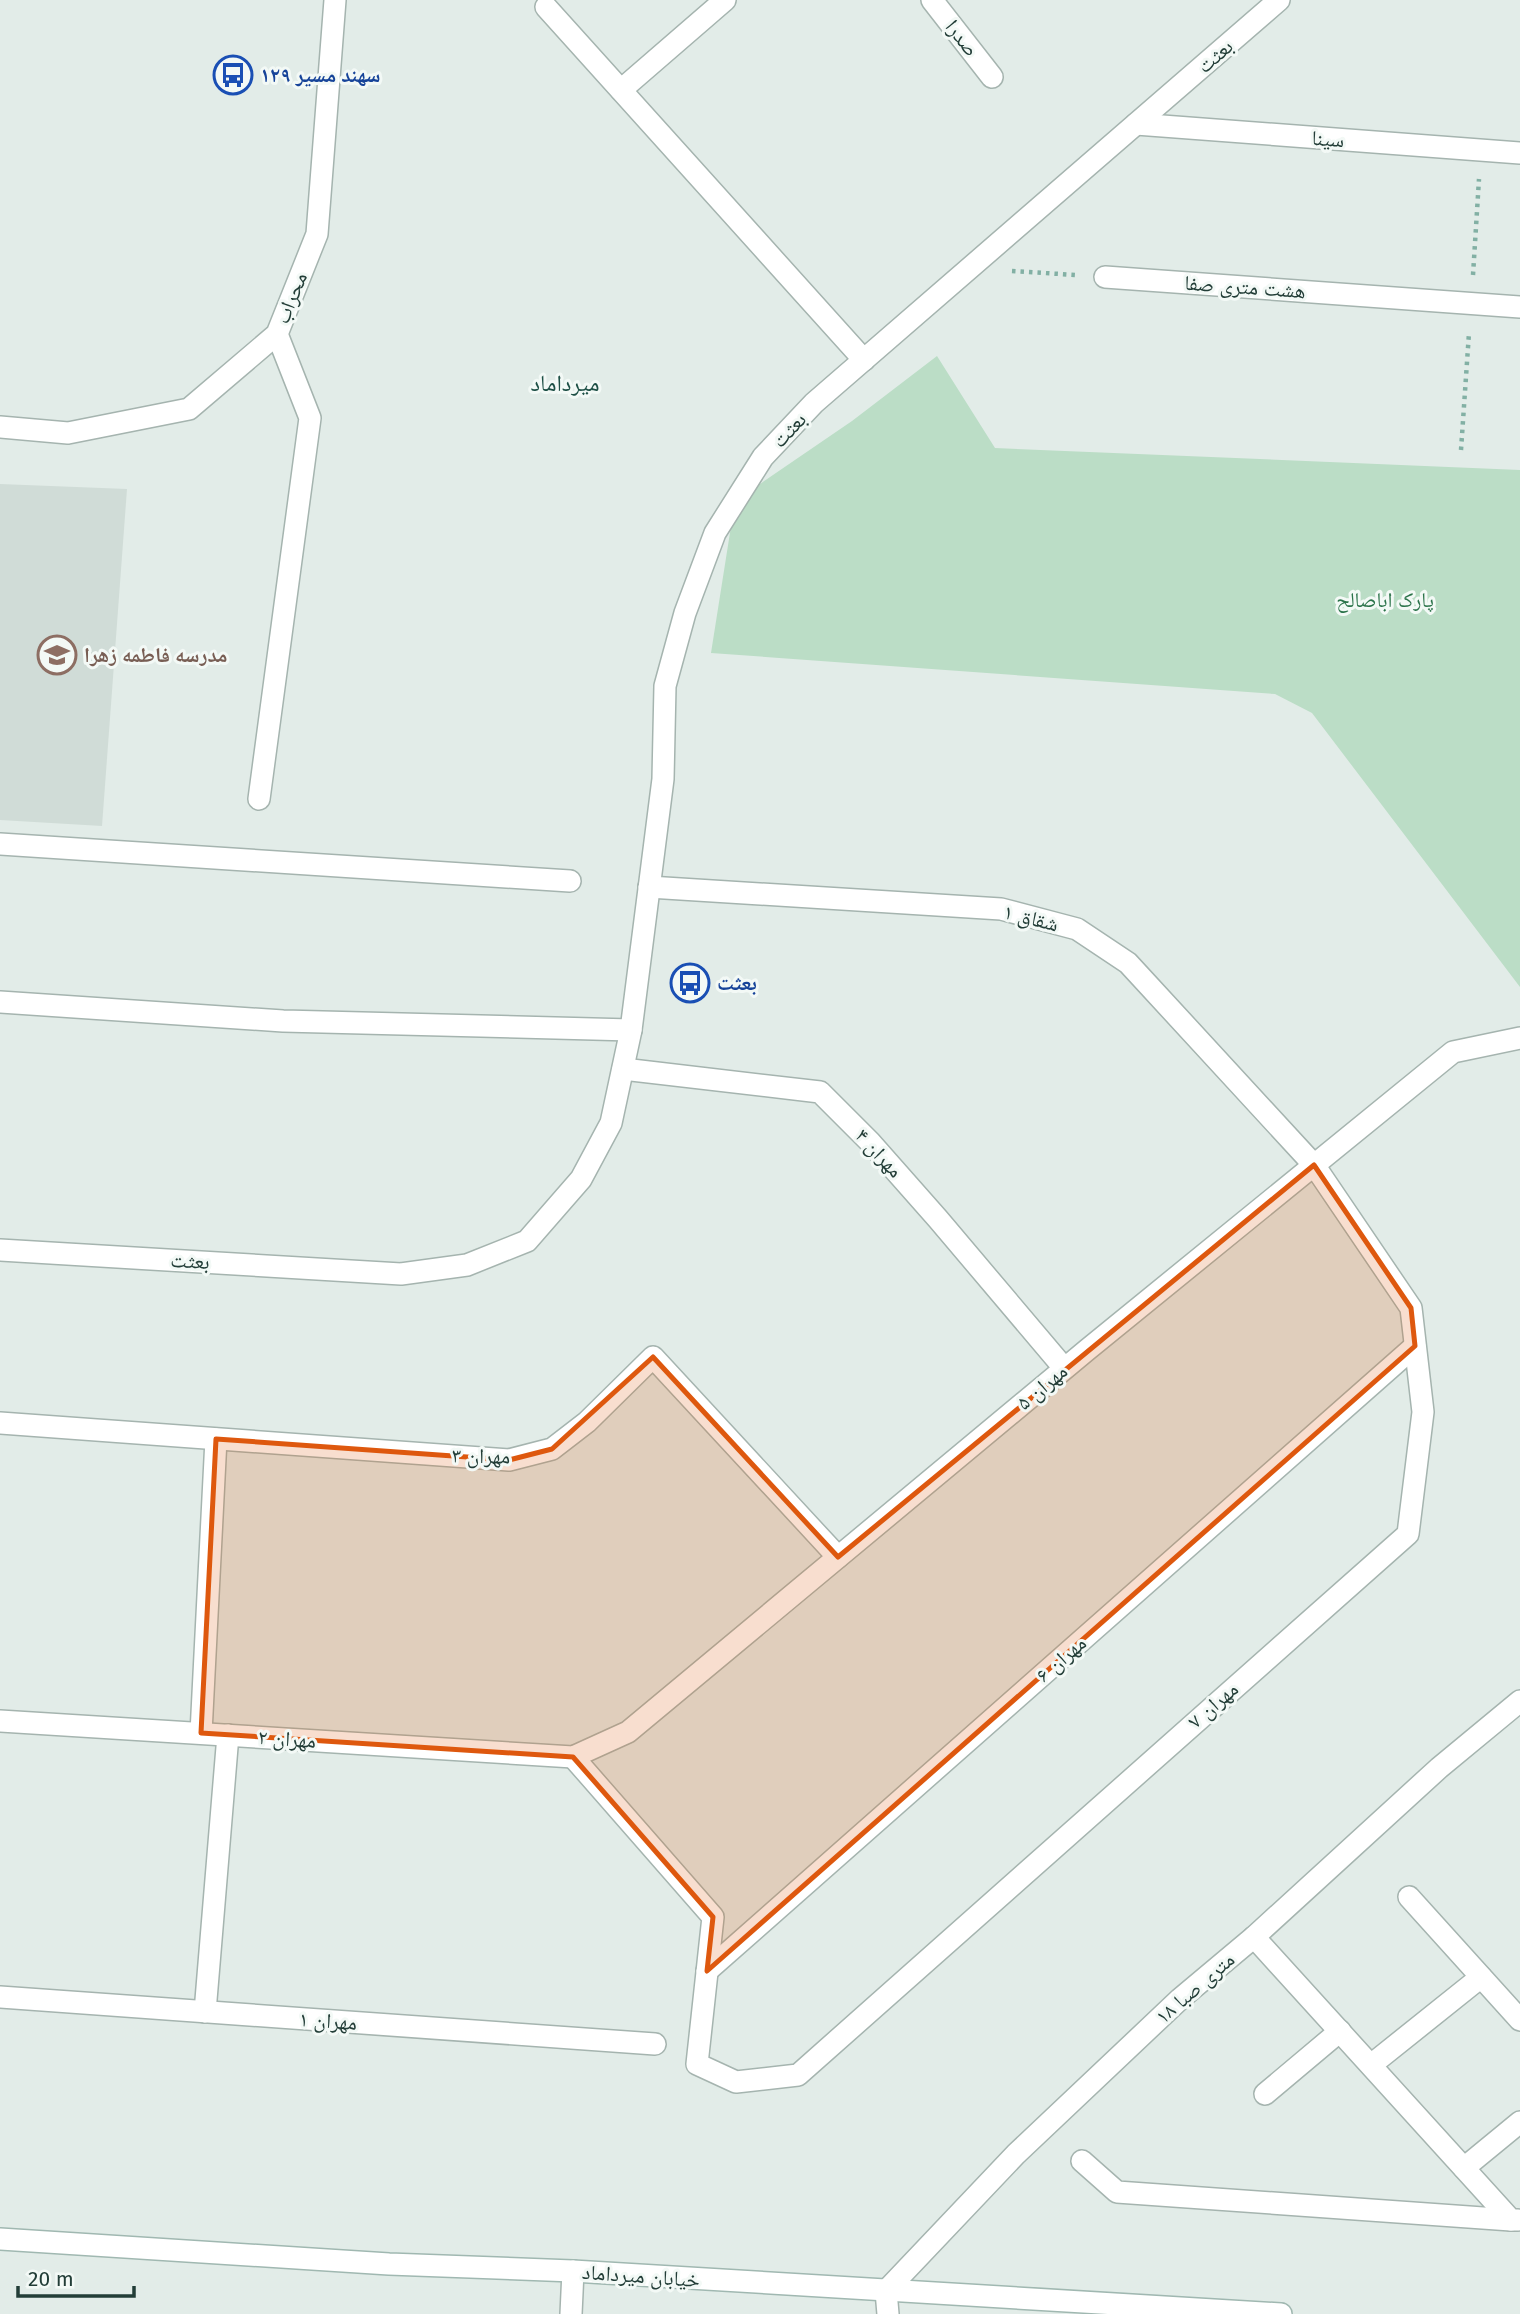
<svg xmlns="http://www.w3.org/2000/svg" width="1520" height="2314" viewBox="0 0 1520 2314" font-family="'Fira Sans','Noto Naskh Arabic',sans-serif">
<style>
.built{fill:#d0dcd7}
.green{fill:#bbddc6}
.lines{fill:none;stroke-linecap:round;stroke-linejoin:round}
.street-casing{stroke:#a5b4af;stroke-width:24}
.secondary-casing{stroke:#a0b8b1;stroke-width:24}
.path{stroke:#82b0a4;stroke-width:4.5;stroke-dasharray:3.5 5;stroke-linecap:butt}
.street{stroke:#fff;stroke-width:21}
.secondary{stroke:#fff;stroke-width:21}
.marked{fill:#de580e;fill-opacity:0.2;stroke:#de580e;stroke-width:5;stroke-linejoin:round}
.labels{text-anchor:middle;stroke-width:6;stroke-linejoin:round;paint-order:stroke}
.street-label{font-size:21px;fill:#223d37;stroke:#f3f9f6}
.transit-label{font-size:21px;font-weight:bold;fill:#164399;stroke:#f3f9f6;text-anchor:start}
.park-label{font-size:21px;fill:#2c744b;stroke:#f3f9f6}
.education-label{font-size:21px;font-weight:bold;fill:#785e54;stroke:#f3f9f6;text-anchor:start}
.neighbourhood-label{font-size:23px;fill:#1e5046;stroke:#f3f9f6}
</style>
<rect width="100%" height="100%" fill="#e2ece8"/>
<path class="built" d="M0 484 127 489 102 826 0 820Z"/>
<path class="green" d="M937 356 995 448 1520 470V987L1312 713 1275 694 711 653 735 501 852 421Z"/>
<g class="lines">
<defs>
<g id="street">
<path d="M932 0 992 77"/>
<path d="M546 7 864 360"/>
<path d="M621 90 725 0"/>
<path d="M1136 124 1520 153"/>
<path d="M1105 277 1520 307"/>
<path d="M0 427 68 433 189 409 277 334 317 234 335 0"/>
<path d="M259 799 310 418 277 334"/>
<path d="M0 844 570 881"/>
<path d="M0 1002 283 1021 631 1030"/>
<path d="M623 1069 820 1092 870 1142 938 1219 1064 1368"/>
<path d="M0 1250 401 1274 467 1265 527 1241 581 1179 611 1123 631 1030 663 779 665 686 685 613 715 533 763 457 814 403 1279 0"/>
<path d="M0 1423 509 1460 552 1449 587 1422 653 1357 838 1557"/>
<path d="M0 1721 573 1757 628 1732 1087 1350 1453 1052 1520 1038"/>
<path d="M201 1733 216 1439"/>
<path d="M573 1757 713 1917 697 2064 736 2082 798 2075 1408 1534 1423 1412 1411 1308 1314 1165 1128 963 1077 929 1001 909 649 887"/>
<path d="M1409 1897 1520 2020"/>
<path d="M1254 1937 1511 2220H1518"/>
<path d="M707 1971 1415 1346"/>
<path d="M0 1997 655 2044"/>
<path d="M205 2012 228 1735"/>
<path d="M1371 2065 1481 1977"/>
<path d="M1265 2094 1340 2031"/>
<path d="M1082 2161 1117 2192 1511 2220"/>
<path d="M1464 2168 1520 2122"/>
<path d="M571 2314 573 2271"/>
<path d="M888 2314 886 2291 1016 2154 1180 1999 1254 1937 1439 1768 1520 1701"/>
</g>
<path id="secondary" d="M0 2239 389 2264 573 2271 1281 2314"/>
</defs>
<use href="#street" class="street-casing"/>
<use href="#secondary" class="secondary-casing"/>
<g class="path">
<path d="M1012 271 1076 275"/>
<path d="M1473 275 1479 179"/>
<path d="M1461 450 1469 333"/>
</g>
<use href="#street" class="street"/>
<use href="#secondary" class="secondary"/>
</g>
<path class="marked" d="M1314 1165 1411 1308 1415 1346 707 1971 713 1917 573 1757 201 1733 216 1439 509 1460 552 1449 653 1357 838 1557Z"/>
<defs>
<symbol id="bus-ring" viewBox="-11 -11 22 22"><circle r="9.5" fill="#f3f9f6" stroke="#1a4fb4" stroke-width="1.5"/><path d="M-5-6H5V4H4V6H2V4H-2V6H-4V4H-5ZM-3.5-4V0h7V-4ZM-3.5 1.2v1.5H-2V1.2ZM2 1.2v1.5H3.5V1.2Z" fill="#1a4fb4"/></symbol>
<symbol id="school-ring" viewBox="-11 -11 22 22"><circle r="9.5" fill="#f3f9f6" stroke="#8d6e63" stroke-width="1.5"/><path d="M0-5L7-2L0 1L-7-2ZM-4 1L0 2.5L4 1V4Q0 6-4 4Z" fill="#8d6e63"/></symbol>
</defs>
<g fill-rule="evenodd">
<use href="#bus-ring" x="211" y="53" width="44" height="44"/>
<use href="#school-ring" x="35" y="633" width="44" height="44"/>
<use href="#bus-ring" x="668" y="961" width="44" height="44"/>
</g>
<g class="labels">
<g class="street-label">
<text transform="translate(962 38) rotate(52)" y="7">صدرا</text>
<text transform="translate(1215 56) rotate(-41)" y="7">بعثت</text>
<text transform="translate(1328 139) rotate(4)" y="7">سینا</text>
<text transform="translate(1245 287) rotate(4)" y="7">هشت متری صفا</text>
<text transform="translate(291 298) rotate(-68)" y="7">محراب</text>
<text transform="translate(789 430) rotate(-47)" y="7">بعثت</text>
<text transform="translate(1031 918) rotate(14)" y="7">شقاق ۱</text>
<text transform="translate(879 1153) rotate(47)" y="7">مهران ۴</text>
<text transform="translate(190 1261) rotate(3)" y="7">بعثت</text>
<text transform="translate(1042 1387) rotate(-40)" y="7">مهران ۵</text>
<text transform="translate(481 1456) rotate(1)" y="7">مهران ۳</text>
<text transform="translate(1061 1659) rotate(-41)" y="7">مهران ۶</text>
<text transform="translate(1213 1705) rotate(-41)" y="7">مهران ۷</text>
<text transform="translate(287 1739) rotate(4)" y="7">مهران ۲</text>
<text transform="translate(1195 1988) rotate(-41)" y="7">متری صبا ۱۸</text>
<text transform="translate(328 2021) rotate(4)" y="7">مهران ۱</text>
<text transform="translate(641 2276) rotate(4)" y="7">خیابان میرداماد</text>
</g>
<g class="transit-label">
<text x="260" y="82">سهند مسیر ۱۲۹</text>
<text x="717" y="990">بعثت</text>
</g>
<g class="park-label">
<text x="1385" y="607">پارک اباصالح</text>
</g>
<g class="education-label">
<text x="84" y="662">مدرسه فاطمه زهرا</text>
</g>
<g class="neighbourhood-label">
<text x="565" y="391">میرداماد</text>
</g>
</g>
<path d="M18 2286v10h116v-10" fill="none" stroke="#223d37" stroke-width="3.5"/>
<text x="28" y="2286" font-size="21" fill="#223d37" stroke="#f3f9f6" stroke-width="5" paint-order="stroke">20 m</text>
</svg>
